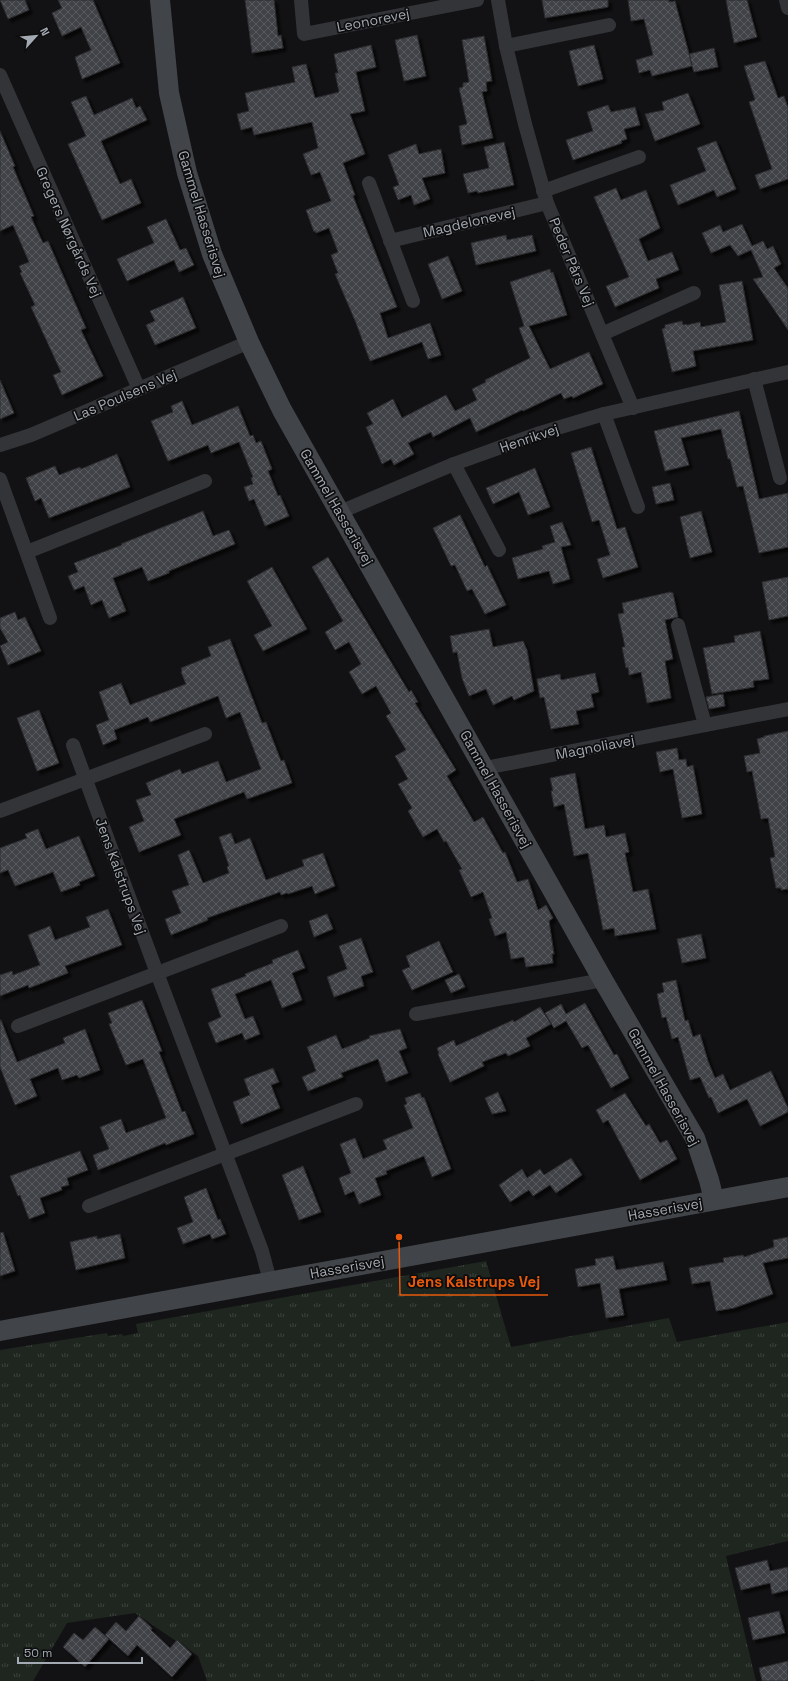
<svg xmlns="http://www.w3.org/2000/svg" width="788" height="1681" viewBox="0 0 788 1681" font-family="'Space Grotesk',sans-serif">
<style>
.grass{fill:url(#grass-tufts)}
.building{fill:url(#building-cross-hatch);stroke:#2c2c2f;filter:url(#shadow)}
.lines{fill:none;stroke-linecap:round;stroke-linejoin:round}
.street{stroke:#333438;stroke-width:14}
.secondary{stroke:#414448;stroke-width:20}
.labels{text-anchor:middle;stroke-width:3.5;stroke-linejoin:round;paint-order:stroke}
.street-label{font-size:14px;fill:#a4aab3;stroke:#0d0d0e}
.leader{fill:none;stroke:#e8590c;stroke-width:1.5}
.callout-dot{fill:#e8590c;stroke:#0d0d0e;stroke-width:1.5}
.callout-label{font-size:15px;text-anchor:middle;font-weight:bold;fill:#e8590c;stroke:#0d0d0e;stroke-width:3.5;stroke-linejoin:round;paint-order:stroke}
</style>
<defs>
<pattern id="grass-tufts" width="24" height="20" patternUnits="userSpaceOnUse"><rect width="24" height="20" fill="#1f261f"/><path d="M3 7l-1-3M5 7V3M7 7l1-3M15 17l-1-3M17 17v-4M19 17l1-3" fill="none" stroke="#3d433d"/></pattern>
<pattern id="building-cross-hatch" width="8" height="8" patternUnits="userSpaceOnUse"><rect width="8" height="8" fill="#414246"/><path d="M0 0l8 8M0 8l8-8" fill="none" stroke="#595b5e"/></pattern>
<filter id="shadow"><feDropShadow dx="3.5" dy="3.5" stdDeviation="1" flood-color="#0009"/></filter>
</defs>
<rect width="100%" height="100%" fill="#121214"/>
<path class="grass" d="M486 1261 511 1347 669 1318 677 1342 788 1322V1541L726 1556 756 1681H534V1680L528 1681H207L198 1656 135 1613 67 1623 33 1681H0V1350L107 1333 108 1336 122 1334 123 1336 138 1333 136 1324Z"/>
<g class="building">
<path d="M0 0H25L29 10 8 19Z"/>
<path d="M58 0H93L120 63 82 79 75 57 91 50 81 27 62 36 52 13 62 8Z"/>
<path d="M245 0H274L278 36 281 35 283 48 252 53Z"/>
<path d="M542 0H608V7L545 18Z"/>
<path d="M628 0H669V2L675 1 692 65 689 54 714 48 718 67 694 72 692 66 652 76 650 70 639 73 636 60 653 55 644 19 631 21Z"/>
<path d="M726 0H747L757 37 734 43Z"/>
<path d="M417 35 426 76 404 81 395 40Z"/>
<path d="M484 36 492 81 486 82 487 91 482 92 493 138 462 145 459 126 467 124 459 88 463 87V83L469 82 462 40Z"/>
<path d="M371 45 376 67 356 72 365 111 350 114 365 154 343 163 355 195 353 196 397 307 380 313 388 338 430 323 441 355 428 359 422 342 370 361 356 323 335 274 338 273 331 255 338 252 329 228 316 233 315 231 314 232 306 210 331 201 320 172 311 175 303 154 318 148 312 122 254 135 252 127 241 130 237 114 249 111 245 93 295 82 292 67 306 64 315 98 339 92 335 73H338L334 54Z"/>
<path d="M594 45 603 79 578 86 569 51Z"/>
<path d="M765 61 778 98 784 96 788 108V179L760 189 755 175 772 169 749 102 755 100 744 66Z"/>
<path d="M688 93 700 124 655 141 645 114 664 110 662 102Z"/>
<path d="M86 96 94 115 132 98 136 108 140 106 147 120 101 141 120 184 131 179 141 203 102 220 68 144 86 136 71 102Z"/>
<path d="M608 105 611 112 635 107 640 125 624 129 627 139 621 141 622 143 573 160 566 140 593 131 587 112Z"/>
<path d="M0 131 15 166 13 167 34 216 31 217 43 243 48 241 86 328 81 330 103 376 62 395 53 375 61 372 31 307 35 305 20 273 22 272 19 266 29 262 13 225 0 231Z"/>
<path d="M716 141 736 189 717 197 714 190 678 205 670 185 706 171 697 148Z"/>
<path d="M504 142 514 185 478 193 477 191 468 193 463 174 489 168 484 147Z"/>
<path d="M416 144 419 154 441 149 445 173 422 178 430 199 414 205 411 195 398 200 393 187 399 185 388 155Z"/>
<path d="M616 188 621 200 646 190 660 228 639 239 648 261 672 252 679 270 656 279 659 288 615 307 606 286 629 277 594 197Z"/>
<path d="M166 219 180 250 186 248 194 265 179 272 174 260 127 281 117 259 154 243 147 227Z"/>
<path d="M742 224 752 246 763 241 767 249 773 246 781 264 774 268 788 288V330L753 279 763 277 751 250 738 256 730 245 711 253 702 233 720 225 723 232Z"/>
<path d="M506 235 507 240 532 235 536 251 476 265 471 243Z"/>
<path d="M448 256 462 291 442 299 428 264Z"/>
<path d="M550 269 551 273 553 272 567 315 529 326 550 369 589 352 603 384 573 398 572 396 564 399 561 393 523 411 522 410 476 432 470 418 433 437 431 432 408 443 414 454 394 465 391 459 382 464 366 427 373 424 367 413 393 399 402 418 446 395 455 411 477 400 472 389 486 382 485 380 530 358 519 328 524 326 510 282Z"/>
<path d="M742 281 753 340 693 351 696 366 672 372 662 329 665 328V325L682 321 683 325 686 324 687 325 700 322 701 327 726 322 719 285Z"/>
<path d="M183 297 196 328 155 345 146 325 155 321 150 311Z"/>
<path d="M0 380 14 413 0 419Z"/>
<path d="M182 401 192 425 238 406 250 436 253 435 256 443 261 441 272 469 268 471 278 496 280 495 289 516 265 526 254 499 249 501 244 487 253 484 251 478 253 477 239 442 211 453 208 445 168 461 151 421 173 412 171 406Z"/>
<path d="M739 411 759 499 788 493V547L759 553 743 486 737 487 730 459H728L721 429 681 438 689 465 665 471 654 431Z"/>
<path d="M591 447 617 529 625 527 638 567 603 578 597 559 610 555 599 520 592 522 571 453Z"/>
<path d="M117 454 130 487 49 518 41 498 35 501 26 478 55 466 59 475 80 467 81 469Z"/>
<path d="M535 468 550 507 528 515 519 492 493 504 486 488Z"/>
<path d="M670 483 674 500 656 504 652 487Z"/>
<path d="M203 511 213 536 229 530 235 544 169 571V573L148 581 142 567 113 578 126 611 109 618 102 600 91 605 84 586 74 590 68 576 78 572 74 563 122 545 121 544Z"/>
<path d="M701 511 712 552 690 558 680 517Z"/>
<path d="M460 515 485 567 487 565 506 605 485 614 472 589 467 591 455 565 451 566 433 528Z"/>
<path d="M562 522 571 545 561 547 570 579 553 584 549 571 518 579 512 558 543 549 542 546 555 542 550 526Z"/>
<path d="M328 557 409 692 411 690 418 702 415 703 456 770 447 776 474 822 483 817 503 853 505 852 517 882 528 879 538 910 546 905 553 918 549 921 554 954H552L553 963 526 967 524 957 511 959 506 932 495 936 489 919 492 918 483 892 471 897 459 870 462 869 446 841 444 842 437 829 423 837 408 811 412 808 398 784 408 779 395 756 406 750 386 716 391 713 376 686 362 694 349 672 361 664 349 642 335 650 325 632 343 621 312 567Z"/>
<path d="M272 567 307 629 263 651 254 635 272 626 247 581Z"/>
<path d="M788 577V616L769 620 762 582Z"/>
<path d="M670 592 673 593 678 617 665 620 673 659 665 661 671 698 647 703 641 672 629 675 628 667 626 668 622 647H625L618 614 624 613 622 603Z"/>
<path d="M15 612 18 620 25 617 41 651 8 665 0 646 8 642 0 628V618Z"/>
<path d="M489 629 493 647 523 641 527 650 534 691 514 700 512 696 493 705 486 689 469 696 462 678 457 652 453 653 450 636Z"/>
<path d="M760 631 769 679 753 681 754 687 712 694 703 648 735 642 734 636Z"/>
<path d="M230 639 262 723 266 722 281 761 284 760 292 783 247 799 244 792 174 819 181 835 139 852 129 827 144 821 136 800 151 795 146 783 180 769 182 774 218 761 226 782 261 769 240 712 226 718 218 696 150 722 148 717 114 730 117 739 103 745 96 725 109 720 99 692 121 683 130 705 186 684 181 672 182 671 181 668 211 656 208 647Z"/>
<path d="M595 673 599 692 591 694 594 707 576 711 579 724 551 729 544 697 540 698 537 679 560 674 561 680Z"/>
<path d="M723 694 725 706 709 709 706 697Z"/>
<path d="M39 710 59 763 37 771 17 718Z"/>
<path d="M788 731V889L781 890V888H776L770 858 775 857 768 818 761 819 752 771 747 772 744 756 760 753 757 739 764 737V736Z"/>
<path d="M677 748 679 760 686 759 687 767 693 765 702 814 682 818 673 769 660 772 656 752Z"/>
<path d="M575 773 585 829 604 825 606 837 625 833 629 852 625 853 633 892 648 889 656 929 615 936 614 928 603 930 588 853 574 856 564 804 554 807 551 791H553L550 778Z"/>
<path d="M38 829 46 849 79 836 95 876 79 882 80 885 61 892 53 872 15 886 8 870 0 873V848L27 838 25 834Z"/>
<path d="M231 833 235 844 250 838 266 880 304 866 302 860 323 853 335 886 315 894 312 886 288 894 287 893 281 895 280 892 207 918 208 920 171 935 165 919 181 913 172 891 189 885 178 855 189 850 203 883 229 873 227 867 229 866 219 837Z"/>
<path d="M108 909 122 945 65 966 68 973 29 988 28 985 0 996V975L12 971 13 975 40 965 28 935 50 926 55 940 90 927 86 917Z"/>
<path d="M327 914 333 929 314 937 309 921Z"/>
<path d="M701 934 706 958 682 963 677 939Z"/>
<path d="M361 938 373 972 361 976 364 986 334 997 327 977 347 969 339 946Z"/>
<path d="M439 941 453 972 412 990 402 970 410 967 406 956Z"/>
<path d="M298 950 305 968 292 973 302 1000 282 1008 271 980 235 994 245 1019 253 1016 260 1034 245 1040 242 1033 216 1043 208 1023 221 1017 211 989 246 976 245 974 273 963 272 960Z"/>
<path d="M459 974 465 987 451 993 445 980Z"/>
<path d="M676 980 685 1021 688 1020 693 1037 700 1034 708 1061 715 1078 723 1074 730 1090 771 1071 788 1108V1112L760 1126 747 1099 718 1113 711 1097 709 1098 700 1077 690 1080 678 1037 672 1039 666 1017 662 1018 657 994 664 992 662 983Z"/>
<path d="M142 1000 162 1051 159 1052 182 1112 185 1111 194 1134 166 1145 165 1143 98 1170 93 1155 109 1149 100 1127 121 1119 126 1133 166 1118 143 1059 126 1065 109 1024 112 1023 108 1013Z"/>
<path d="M585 1003 614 1055 617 1054 629 1078 611 1088 588 1045 582 1048 566 1021 554 1028 545 1013 561 1004 566 1014Z"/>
<path d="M540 1007 551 1024 526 1038 530 1046 508 1056 506 1053 482 1062 484 1066 450 1082 438 1054 439 1053 437 1048 454 1040 456 1046 513 1020 514 1022Z"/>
<path d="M0 1020H1L17 1062 65 1043 63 1038 85 1029 100 1070 79 1078 77 1075 62 1080 58 1068 30 1079 37 1096 15 1105 0 1067Z"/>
<path d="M400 1029 407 1048 399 1051 408 1073 386 1082 378 1059 341 1073 343 1077 308 1091 302 1077 316 1071 307 1047 336 1035 342 1049 370 1038 369 1036Z"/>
<path d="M273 1068 279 1082 271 1085 280 1108 241 1124 233 1102 250 1095 244 1079Z"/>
<path d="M498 1092 506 1111 492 1114 485 1098Z"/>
<path d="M420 1093 422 1098 424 1097 451 1169 432 1177 424 1156 386 1171 387 1174 375 1178 381 1195 359 1204 354 1191 345 1195 339 1178 351 1173 340 1144 355 1138 363 1159 387 1149 383 1140 413 1128 404 1105 407 1104 405 1098Z"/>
<path d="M625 1093 646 1126 649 1124 660 1143 667 1140 677 1159 640 1180 608 1120 603 1123 596 1110Z"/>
<path d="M80 1151 88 1170 67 1178 69 1185 61 1187 62 1190 40 1198 45 1213 29 1219 20 1195 18 1196 10 1176Z"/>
<path d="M571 1158 582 1175 556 1193 550 1185 533 1196 529 1190 510 1202 499 1185 522 1169 527 1178 540 1169 544 1175Z"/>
<path d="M303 1166 321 1212 299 1220 282 1175Z"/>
<path d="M206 1188 218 1220 220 1219 226 1234 212 1239 210 1234 183 1244 177 1228 193 1222 184 1197Z"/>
<path d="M3 1232 15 1271 0 1276V1233Z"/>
<path d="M120 1234 125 1258 76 1270 70 1242 97 1236V1239Z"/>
<path d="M788 1237V1258L763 1263 773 1294 734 1308 716 1311 710 1281 692 1284 689 1268 724 1262 723 1258 743 1255 744 1257 774 1247 773 1240Z"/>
<path d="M613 1256 616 1270 663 1262 667 1280 619 1289 624 1315 606 1318 600 1283 578 1287 575 1269 596 1265 595 1259Z"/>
<path d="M767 1560 770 1571 788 1567V1590L772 1594 770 1583 741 1590 735 1568Z"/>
<path d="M779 1611 785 1633 753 1640 748 1618Z"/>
<path d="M139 1616 152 1628 151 1630 170 1648 177 1640 192 1654 172 1677 137 1645 128 1656 105 1635 116 1622 126 1631Z"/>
<path d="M95 1627 109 1639 85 1667 63 1647 74 1633 83 1640Z"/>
<path d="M788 1661V1681H762L759 1668Z"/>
</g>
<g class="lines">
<g class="street">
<path d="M301 0 304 34 477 0"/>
<path d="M498 0 506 46 525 124 547 203 633 408"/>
<path d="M786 0 788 8"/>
<path d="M506 46 609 25"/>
<path d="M0 75 139 389"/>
<path d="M369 183 413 301"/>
<path d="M543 191 639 157"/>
<path d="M390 241 547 203"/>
<path d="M602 334 694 293"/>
<path d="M754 379 780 478"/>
<path d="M604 414 638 507"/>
<path d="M0 445 31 435 249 342"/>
<path d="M454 464 499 550"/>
<path d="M0 479 50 618"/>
<path d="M340 512 454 464 537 434 604 414 788 372"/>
<path d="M27 552 205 481"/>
<path d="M678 625 705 725"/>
<path d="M73 745 157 973 262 1251 270 1281"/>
<path d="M485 768 788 709"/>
<path d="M0 811 205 734"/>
<path d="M416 1014 603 980"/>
<path d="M18 1026 281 926"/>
<path d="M89 1206 356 1104"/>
</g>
<g class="secondary">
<path d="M160 0 169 93 187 173 212 254 249 342 282 410 603 980 695 1138 709 1180 714 1200"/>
<path d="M0 1331 788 1187"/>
</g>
</g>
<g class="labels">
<g class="street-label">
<text transform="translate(373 20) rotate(-11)" y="5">Leonorevej</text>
<text transform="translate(202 214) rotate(73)" y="5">Gammel Hasserisvej</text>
<text transform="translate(469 222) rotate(-13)" y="5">Magdelonevej</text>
<text transform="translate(69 232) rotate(66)" y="5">Gregers Nørgårds Vej</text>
<text transform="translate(572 262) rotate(67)" y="5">Peder Pårs Vej</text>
<text transform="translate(125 395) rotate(-23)" y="5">Las Poulsens Vej</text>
<text transform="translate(529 438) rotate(-19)" y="5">Henrikvej</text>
<text transform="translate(337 507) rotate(60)" y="5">Gammel Hasserisvej</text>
<text transform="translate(595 747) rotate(-11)" y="5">Magnoliavej</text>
<text transform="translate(496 789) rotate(61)" y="5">Gammel Hasserisvej</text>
<text transform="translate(121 876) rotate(70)" y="5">Jens Kalstrups Vej</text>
<text transform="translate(664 1087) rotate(61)" y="5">Gammel Hasserisvej</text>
<text transform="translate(665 1209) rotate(-10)" y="5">Hasserisvej</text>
<text transform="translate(347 1267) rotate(-10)" y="5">Hasserisvej</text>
</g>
</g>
<path class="leader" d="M399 1237L400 1295H548"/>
<circle class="callout-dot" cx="399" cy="1237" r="4"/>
<g class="callout-label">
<text x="474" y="1287">Jens Kalstrups Vej</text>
</g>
<g transform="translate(36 36) rotate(63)" stroke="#0d0d0e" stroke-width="3" paint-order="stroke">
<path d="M0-3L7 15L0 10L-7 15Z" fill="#a4aab3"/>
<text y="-6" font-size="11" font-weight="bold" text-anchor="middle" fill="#a4aab3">N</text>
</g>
<path d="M18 1657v6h124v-6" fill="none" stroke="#a4aab3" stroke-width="2"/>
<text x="24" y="1657" font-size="12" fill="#a4aab3" stroke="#0d0d0e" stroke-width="3" paint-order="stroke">50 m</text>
</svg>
